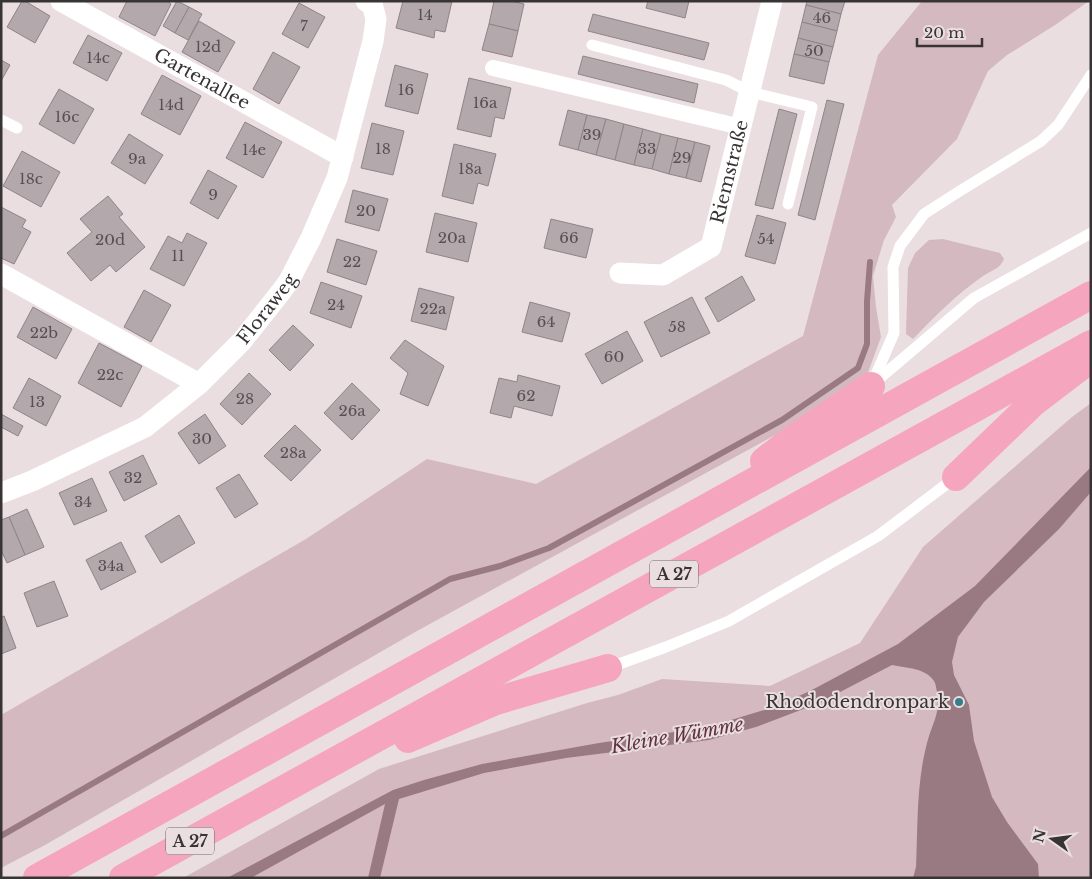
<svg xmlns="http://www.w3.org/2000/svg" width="1092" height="879" viewBox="0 0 1092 879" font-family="'Libre Baskerville',serif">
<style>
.green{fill:#d4b9c1}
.water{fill:#997a83}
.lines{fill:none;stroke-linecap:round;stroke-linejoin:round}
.stream{stroke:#997a83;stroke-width:6}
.building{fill:#b3a8ab;stroke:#8f8487}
.service{stroke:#fff;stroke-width:11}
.pedestrian{stroke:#fff;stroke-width:16}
.minor{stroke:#fff;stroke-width:21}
.motorway{stroke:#f6a5bf;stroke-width:28}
.poi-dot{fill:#377e89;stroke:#eadee1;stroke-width:2}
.labels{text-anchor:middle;stroke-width:4;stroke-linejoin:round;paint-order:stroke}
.number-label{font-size:15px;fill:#575152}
.shield{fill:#eadee1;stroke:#6d6769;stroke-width:1}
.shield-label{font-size:16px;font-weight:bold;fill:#383435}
.street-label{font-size:18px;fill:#383435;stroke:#eadee1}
.poi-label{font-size:18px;fill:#383435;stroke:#eadee1;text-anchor:end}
.water-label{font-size:19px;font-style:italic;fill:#623343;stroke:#eadee1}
</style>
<rect width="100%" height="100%" fill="#eadee1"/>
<g class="green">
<path d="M922 1H1089L1055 25 1007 55 988 71 957 139 892 205 896 217 884 240 873 276 876 307 881 337 866 378 788 428 417 631 45 845 1 868V715L306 539 427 459 536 484 803 336 878 55Z"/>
<path d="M943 239 1000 253 1004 259C1000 269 992 270 983 276 957 294 935 316 913 339L906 334 908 268 915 253 929 240Z"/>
<path d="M1091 403V878H183L379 769 587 703 618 695 662 679 770 686 860 643 923 547 1072 417Z"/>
</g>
<path class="water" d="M1091 467V492L1059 529 984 602 958 637 952 662 954 675 969 705 974 741 992 797 1007 822 1038 864 1039 878H913L916 867C918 823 916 779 929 736 935 718 940 711 937 692 936 688 936 684 934 681 926 668 906 668 892 665L819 703 756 727 709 740 566 758 484 773 399 799 380 878H368L385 804 251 878H227L393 790 424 780 482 764 599 743 708 727 774 707 810 691 898 644 975 586Z"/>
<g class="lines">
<path class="stream" d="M1 836 450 579 500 566 549 548 782 420 858 368 867 344V301L870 262"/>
</g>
<g class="building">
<path d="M22 1H25L50 16 35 43 7 27Z"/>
<path d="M127 1H167L171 4 155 36 119 17Z"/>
<path d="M177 1 189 7 175 33 163 26Z"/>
<path d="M403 1H452L445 32 435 30 434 38 396 28Z"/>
<path d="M494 1H511L524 4 518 31 489 24Z"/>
<path d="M648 1H689L685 18 646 8Z"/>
<path d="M807 1H845L841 14 806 5Z"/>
<path d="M299 3 325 17 308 48 282 34Z"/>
<path d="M806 5 841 14 837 31 802 22Z"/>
<path d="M189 7 202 14 188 40 175 33Z"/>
<path d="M593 14 709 43 704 60 588 31Z"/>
<path d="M199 21 235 42 218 72 182 52Z"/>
<path d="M802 22 837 31 833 47 798 38Z"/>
<path d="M489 24 518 31 512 57 482 50Z"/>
<path d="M88 35 122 53 107 81 73 63Z"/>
<path d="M798 38 833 47 829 62 794 54Z"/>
<path d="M273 52 300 67 279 104 253 89Z"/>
<path d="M794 54 829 62 824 84 789 76Z"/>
<path d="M583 56 698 84 694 103 578 74Z"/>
<path d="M1 60 10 65 1 81Z"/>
<path d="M395 65 428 74 418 114 385 106Z"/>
<path d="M162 75 201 96 180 135 141 114Z"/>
<path d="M469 78 511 88 504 119 495 117 491 137 457 129Z"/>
<path d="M59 89 94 109 74 144 39 124Z"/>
<path d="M827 100 844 104 815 220 798 215Z"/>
<path d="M779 109 797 114 773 209 755 205Z"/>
<path d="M568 110 587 115 578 150 559 145Z"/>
<path d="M587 115 606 119 596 155 578 150Z"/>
<path d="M606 119 624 124 615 160 596 155Z"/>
<path d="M245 122 282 142 263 178 226 158Z"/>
<path d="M372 123 404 131 393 175 361 168Z"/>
<path d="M624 124 643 129 634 165 615 160Z"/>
<path d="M643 129 661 134 652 169 634 165Z"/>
<path d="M129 134 163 155 145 184 111 163Z"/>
<path d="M661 134 678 138 669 174 652 169Z"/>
<path d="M678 138 695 142 686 178 669 174Z"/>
<path d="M695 142 710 146 701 182 686 178Z"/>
<path d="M454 144 496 154 488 186 478 183 473 204 442 196Z"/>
<path d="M22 151 60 172 41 207 3 186Z"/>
<path d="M208 170 237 186 218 219 190 203Z"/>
<path d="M353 190 388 199 379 231 345 222Z"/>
<path d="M108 196 123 214 119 217 145 247 116 272 110 265 91 281 67 253 92 232 80 219Z"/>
<path d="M1 207 26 220 22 227 31 232 14 264 1 258Z"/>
<path d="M435 213 477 223 468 262 426 252Z"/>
<path d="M757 215 786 223 775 264 745 256Z"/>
<path d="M551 219 593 229 586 258 544 248Z"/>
<path d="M187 233 207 243 184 286 150 269 168 236 182 243Z"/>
<path d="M337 239 377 251 366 285 327 272Z"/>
<path d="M742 276 755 300 718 322 705 298Z"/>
<path d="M321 282 362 296 351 328 310 313Z"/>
<path d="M419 288 454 297 446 330 411 321Z"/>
<path d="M144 290 171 305 151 342 124 327Z"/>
<path d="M692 297 710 333 661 357 644 322Z"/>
<path d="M530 302 570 313 562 342 522 332Z"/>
<path d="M33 307 72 329 56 359 17 337Z"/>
<path d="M293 325 314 345 290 371 269 350Z"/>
<path d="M627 331 643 361 602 384 585 354Z"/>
<path d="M405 340 444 366 428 406 400 394 408 373 390 358Z"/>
<path d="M99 343 142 366 121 407 78 383Z"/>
<path d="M249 373 271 394 242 425 220 404Z"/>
<path d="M518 375 560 386 552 416 514 406 511 418 490 413 499 378 517 382Z"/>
<path d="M29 378 61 396 46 426 13 408Z"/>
<path d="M352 383 380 410 352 440 324 413Z"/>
<path d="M1 414 23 426 18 436 1 427Z"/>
<path d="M205 414 226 446 199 464 178 433Z"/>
<path d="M295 425 321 450 291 481 264 456Z"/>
<path d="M143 455 157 484 124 501 109 472Z"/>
<path d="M239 474 258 504 235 518 216 488Z"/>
<path d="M92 478 107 511 74 525 59 493Z"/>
<path d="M27 509 44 547 25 555 9 517Z"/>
<path d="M179 515 195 543 161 563 145 536Z"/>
<path d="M9 517 25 555 7 563 1 550V520Z"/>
<path d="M121 542 136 572 101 590 86 560Z"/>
<path d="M54 581 68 616 37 627 24 593Z"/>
<path d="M4 616 16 648 1 654V617Z"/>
</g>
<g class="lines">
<g class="service">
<path d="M592 45 726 80 750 92 812 107 788 204"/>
<path d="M1 120 17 128"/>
<path d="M874 383 974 298 1091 233"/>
<path d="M871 386 894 333 893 267 900 246 924 214 955 194 1041 141 1058 125 1091 75"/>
<path d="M608 668 666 647 729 621 878 536 956 477"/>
</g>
<path class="pedestrian" d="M493 68 741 127"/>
<g class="minor">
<path id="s1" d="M61 1 343 157"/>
<path id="s2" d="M620 273 663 275 711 247 772 1"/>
<path d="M1 274 199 384"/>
<path id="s3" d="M1 493 32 481 145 427 199 384 242 341 280 293 289 281 311 238 337 178 373 41 376 19 372 4 366 1"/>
</g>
<g class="motorway">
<path d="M764 461 790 441 871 386"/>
<path d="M956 477 1033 403 1084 364"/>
<path d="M408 739 496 701 608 668"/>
<path d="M37 878 1091 295"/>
<path d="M123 878 1091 344"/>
</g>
</g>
<circle class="poi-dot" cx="959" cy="702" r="5"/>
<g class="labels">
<g class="number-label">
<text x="425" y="20">14</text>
<text x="822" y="23">46</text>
<text x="304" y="31">7</text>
<text x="208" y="52">12d</text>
<text x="814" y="56">50</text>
<text x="98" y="63">14c</text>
<text x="406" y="95">16</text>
<text x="485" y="108">16a</text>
<text x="171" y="110">14d</text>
<text x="67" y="122">16c</text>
<text x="592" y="140">39</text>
<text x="383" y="154">18</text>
<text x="647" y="154">33</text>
<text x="254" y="155">14e</text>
<text x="682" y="163">29</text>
<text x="137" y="164">9a</text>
<text x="470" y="174">18a</text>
<text x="31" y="184">18c</text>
<text x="213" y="200">9</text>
<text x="366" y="216">20</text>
<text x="452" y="243">20a</text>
<text x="569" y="243">66</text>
<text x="766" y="244">54</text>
<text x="110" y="245">20d</text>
<text x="178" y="261">11</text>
<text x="352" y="267">22</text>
<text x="336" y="310">24</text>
<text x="433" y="314">22a</text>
<text x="546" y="327">64</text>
<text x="677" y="332">58</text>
<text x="44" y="338">22b</text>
<text x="614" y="362">60</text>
<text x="110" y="380">22c</text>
<text x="526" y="401">62</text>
<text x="245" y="404">28</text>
<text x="37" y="407">13</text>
<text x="352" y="416">26a</text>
<text x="202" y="444">30</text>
<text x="293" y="458">28a</text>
<text x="133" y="483">32</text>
<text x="83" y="507">34</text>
<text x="111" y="571">34a</text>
</g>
<g class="shield">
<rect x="650" y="560.5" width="48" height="27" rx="4"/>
<rect x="166" y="827.5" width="48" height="27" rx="4"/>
</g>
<g class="shield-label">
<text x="674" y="580">A 27</text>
<text x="190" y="847">A 27</text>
</g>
<g class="street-label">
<text dy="6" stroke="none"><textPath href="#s1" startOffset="161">Gartenallee</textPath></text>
<text dy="6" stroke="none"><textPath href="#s2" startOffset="176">Riemstraße</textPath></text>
<text dy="6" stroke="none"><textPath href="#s3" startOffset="329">Floraweg</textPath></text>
</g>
<g class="poi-label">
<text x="949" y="708">Rhododendronpark</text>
</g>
<g class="water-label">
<text transform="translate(677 735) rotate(-10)" y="7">Kleine Wümme</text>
</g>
</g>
<rect width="1092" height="879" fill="none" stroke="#383435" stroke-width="5"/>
<g transform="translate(1052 839) rotate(284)" stroke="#eadee1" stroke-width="4" paint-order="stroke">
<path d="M0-4L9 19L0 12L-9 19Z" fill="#383435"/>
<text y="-8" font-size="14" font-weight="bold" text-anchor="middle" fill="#383435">N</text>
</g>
<path d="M917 38v8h65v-8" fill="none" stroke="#383435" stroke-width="2.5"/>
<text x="924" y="38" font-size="15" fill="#383435" stroke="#eadee1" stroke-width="4" paint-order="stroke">20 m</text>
</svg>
